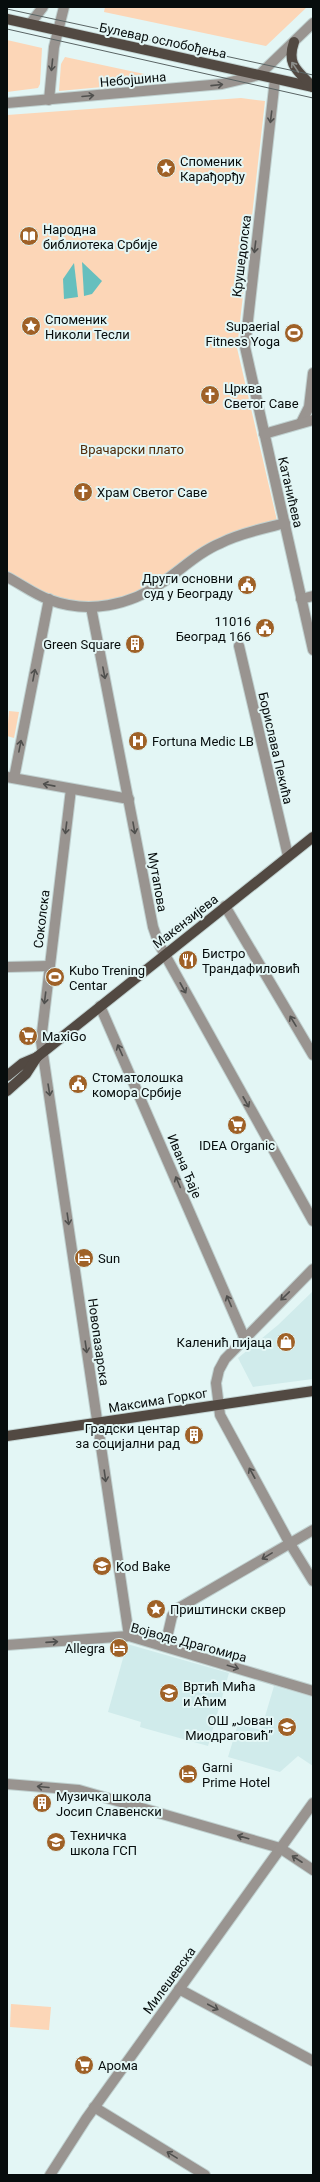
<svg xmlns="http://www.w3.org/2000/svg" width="320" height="2182" viewBox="0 0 320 2182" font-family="Roboto,sans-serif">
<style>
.built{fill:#d0ebeb}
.green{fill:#fcd6b7}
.water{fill:#66bfbe}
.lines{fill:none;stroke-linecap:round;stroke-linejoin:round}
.minor-casing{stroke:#c0d1d0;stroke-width:12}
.major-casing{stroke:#c0d1d0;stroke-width:12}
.minor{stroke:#999490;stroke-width:10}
.major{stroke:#524942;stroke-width:10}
.tram{stroke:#5a6565;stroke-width:1}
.oneway{stroke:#50504e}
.oneway2{stroke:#8c8e8a}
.labels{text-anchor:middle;stroke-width:4;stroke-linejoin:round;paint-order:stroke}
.street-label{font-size:13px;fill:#070d0d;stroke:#e3f6f5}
.poi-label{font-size:13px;fill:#070d0d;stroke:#e3f6f5;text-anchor:start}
.park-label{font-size:13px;fill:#502c0a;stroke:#e3f6f5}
</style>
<rect width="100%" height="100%" fill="#e3f6f5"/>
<g class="built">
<path d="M313 1291V1379L253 1387 238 1358 278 1325Z"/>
<path d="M127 1644 229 1673 208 1746 140 1727 141 1722 108 1712Z"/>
<path d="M274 1686 313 1697V1766L298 1756 280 1772 228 1757 238 1724 261 1730Z"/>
</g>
<g class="green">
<path d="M105 7H307L266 46 104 12Z"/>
<path d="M7 40 42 48 40 84 38 88 7 92Z"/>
<path d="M65 57 163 78 167 81 59 91 61 64Z"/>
<path d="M241 98 265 101 237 348 278 525 232 538 121 603 63 604 7 577V115Z"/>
<path d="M9 711 19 712 14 738 7 736Z"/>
<path d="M11 2004 51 2007 49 2030 10 2027Z"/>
</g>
<g class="water">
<path d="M82 262 102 281 92 294 84 296Z"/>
<path d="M74 263 78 297 64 299 63 279Z"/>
</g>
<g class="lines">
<defs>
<g id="minor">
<path d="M30 24 43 7"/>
<path d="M275 79 245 347 313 650"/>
<path d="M49 100 54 47 64 7"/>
<path d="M7 103 222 84 259 75 313 23"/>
<path d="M301 423 309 407 313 373"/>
<path d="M264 434 313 420"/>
<path d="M7 577C21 584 35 595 50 600 88 614 130 606 163 582 182 569 199 552 221 543 240 533 263 529 285 523"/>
<path d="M301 599 313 596"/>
<path d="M91 607 153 927 159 944 313 1221"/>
<path d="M239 646 288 856"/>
<path d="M7 777 129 799"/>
<path d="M14 778 49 599"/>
<path d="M71 789 41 1041 129 1636"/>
<path d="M225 906 313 1055"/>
<path d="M7 967 48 966"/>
<path d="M100 1006 244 1337"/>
<path d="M313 1269 225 1359 219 1370 216 1383 220 1415 289 1542 313 1581"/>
<path d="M7 1645 129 1636 313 1691"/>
<path d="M165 1646 172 1616 177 1609 313 1530"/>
<path d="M7 1784 79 1790 280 1848 313 1870"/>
<path d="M179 1989 313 2061"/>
<path d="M94 2107 205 2175"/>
<path d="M50 2175 86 2119 313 1803"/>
</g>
<g id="major">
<path d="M7 19 313 87"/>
<path d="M294 42C286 65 298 71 313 87"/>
<path d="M7 1076 23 1063 37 1057 313 837"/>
<path d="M7 1091 26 1074 37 1057"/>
<path d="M7 1436 313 1391"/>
</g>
</defs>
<use href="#minor" class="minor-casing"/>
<use href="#major" class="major-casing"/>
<use href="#minor" class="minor"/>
<use href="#major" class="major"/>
<g class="tram">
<path d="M7 9 313 75"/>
<path d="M7 29 313 98"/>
</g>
</g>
<defs><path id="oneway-shaft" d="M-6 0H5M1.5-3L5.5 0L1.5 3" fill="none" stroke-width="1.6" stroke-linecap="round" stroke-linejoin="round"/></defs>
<g class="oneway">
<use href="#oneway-shaft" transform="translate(52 65) rotate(96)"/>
<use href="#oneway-shaft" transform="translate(217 85) rotate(-6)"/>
<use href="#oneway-shaft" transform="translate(88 96) rotate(-5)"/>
<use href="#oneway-shaft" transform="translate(271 117) rotate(97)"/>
<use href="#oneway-shaft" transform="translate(255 247) rotate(97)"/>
<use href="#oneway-shaft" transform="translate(104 673) rotate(79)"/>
<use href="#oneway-shaft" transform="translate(34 675) rotate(-79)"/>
<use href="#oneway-shaft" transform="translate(20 746) rotate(-79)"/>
<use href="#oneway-shaft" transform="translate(49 785) rotate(-169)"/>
<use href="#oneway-shaft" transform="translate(66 828) rotate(97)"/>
<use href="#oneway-shaft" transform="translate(134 828) rotate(80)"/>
<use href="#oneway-shaft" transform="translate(183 988) rotate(61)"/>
<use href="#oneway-shaft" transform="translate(45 998) rotate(97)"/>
<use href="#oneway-shaft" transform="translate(293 1021) rotate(-121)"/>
<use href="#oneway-shaft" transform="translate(120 1050) rotate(-114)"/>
<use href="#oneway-shaft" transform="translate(49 1090) rotate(81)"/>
<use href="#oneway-shaft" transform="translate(246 1102) rotate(61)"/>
<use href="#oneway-shaft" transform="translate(178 1182) rotate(-113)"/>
<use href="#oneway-shaft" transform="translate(68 1219) rotate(82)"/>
<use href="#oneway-shaft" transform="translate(285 1296) rotate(136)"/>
<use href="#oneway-shaft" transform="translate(229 1301) rotate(-113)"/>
<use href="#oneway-shaft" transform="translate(86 1347) rotate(82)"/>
<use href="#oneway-shaft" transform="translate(252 1473) rotate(-119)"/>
<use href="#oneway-shaft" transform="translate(105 1476) rotate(82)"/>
<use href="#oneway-shaft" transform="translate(267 1556) rotate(149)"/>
<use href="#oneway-shaft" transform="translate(52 1642) rotate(-4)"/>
<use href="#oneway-shaft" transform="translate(233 1667) rotate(17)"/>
<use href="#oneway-shaft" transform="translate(43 1787) rotate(-175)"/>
<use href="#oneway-shaft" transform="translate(243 1837) rotate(-164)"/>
<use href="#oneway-shaft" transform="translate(297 1859) rotate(-147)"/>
<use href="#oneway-shaft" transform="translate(213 2007) rotate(28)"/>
<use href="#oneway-shaft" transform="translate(172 2155) rotate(-149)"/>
</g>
<use class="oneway2" href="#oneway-shaft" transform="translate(295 67) rotate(-124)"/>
<defs>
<symbol id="sight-disc" viewBox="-11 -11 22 22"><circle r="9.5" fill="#9f6127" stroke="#e3f6f5"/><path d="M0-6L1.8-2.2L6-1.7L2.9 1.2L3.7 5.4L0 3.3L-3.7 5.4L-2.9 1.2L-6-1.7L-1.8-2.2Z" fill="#fff"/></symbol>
<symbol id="library-disc" viewBox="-11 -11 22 22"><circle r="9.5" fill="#9f6127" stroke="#e3f6f5"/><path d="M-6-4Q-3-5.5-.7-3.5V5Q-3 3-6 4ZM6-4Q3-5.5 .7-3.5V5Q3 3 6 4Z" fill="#fff"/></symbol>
<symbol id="stadium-disc" viewBox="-11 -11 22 22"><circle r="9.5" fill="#9f6127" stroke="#e3f6f5"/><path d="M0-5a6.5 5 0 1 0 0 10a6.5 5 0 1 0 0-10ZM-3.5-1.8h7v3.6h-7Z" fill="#fff"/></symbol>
<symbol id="church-disc" viewBox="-11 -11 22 22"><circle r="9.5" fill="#9f6127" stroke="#e3f6f5"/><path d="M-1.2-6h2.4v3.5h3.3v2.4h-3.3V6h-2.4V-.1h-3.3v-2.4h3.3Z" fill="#fff"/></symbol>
<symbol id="civic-disc" viewBox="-11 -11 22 22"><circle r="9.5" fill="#9f6127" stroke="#e3f6f5"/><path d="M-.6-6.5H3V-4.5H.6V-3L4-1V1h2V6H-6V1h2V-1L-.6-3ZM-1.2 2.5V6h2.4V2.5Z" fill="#fff"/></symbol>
<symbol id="building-disc" viewBox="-11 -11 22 22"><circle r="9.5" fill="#9f6127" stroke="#e3f6f5"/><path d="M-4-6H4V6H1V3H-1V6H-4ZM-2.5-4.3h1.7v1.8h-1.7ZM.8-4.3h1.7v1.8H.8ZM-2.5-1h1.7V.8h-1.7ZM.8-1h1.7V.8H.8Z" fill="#fff"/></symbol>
<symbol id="hospital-disc" viewBox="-11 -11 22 22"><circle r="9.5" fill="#9f6127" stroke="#e3f6f5"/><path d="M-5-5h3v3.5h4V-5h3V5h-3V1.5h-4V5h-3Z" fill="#fff"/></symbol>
<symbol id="restaurant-disc" viewBox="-11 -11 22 22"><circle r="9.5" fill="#9f6127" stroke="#e3f6f5"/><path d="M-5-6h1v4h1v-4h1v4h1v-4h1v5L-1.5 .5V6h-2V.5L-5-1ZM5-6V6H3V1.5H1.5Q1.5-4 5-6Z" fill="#fff"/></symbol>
<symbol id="supermarket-disc" viewBox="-11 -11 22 22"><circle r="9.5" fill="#9f6127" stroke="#e3f6f5"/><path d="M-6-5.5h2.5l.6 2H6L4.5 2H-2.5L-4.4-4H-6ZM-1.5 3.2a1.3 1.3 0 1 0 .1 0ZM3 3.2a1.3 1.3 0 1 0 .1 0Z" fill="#fff"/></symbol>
<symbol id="hotel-disc" viewBox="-11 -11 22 22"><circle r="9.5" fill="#9f6127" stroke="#e3f6f5"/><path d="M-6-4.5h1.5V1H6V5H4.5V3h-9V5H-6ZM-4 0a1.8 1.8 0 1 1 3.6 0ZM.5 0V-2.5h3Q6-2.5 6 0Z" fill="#fff"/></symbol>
<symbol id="shop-disc" viewBox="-11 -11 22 22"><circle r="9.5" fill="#9f6127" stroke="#e3f6f5"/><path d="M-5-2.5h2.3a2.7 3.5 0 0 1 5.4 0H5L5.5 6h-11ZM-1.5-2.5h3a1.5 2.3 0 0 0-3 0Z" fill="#fff"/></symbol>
<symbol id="school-disc" viewBox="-11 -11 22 22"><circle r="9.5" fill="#9f6127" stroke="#e3f6f5"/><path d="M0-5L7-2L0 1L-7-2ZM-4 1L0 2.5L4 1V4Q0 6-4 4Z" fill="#fff"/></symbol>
</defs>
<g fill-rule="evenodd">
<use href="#sight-disc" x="155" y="157" width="22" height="22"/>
<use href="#library-disc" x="18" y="225" width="22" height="22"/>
<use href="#sight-disc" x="20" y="315" width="22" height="22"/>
<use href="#stadium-disc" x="283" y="322" width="22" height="22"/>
<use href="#church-disc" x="199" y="384" width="22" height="22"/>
<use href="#church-disc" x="72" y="481" width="22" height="22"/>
<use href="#civic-disc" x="236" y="574" width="22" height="22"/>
<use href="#civic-disc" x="254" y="617" width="22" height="22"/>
<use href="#building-disc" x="124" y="633" width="22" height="22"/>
<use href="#hospital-disc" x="127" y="730" width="22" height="22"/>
<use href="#restaurant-disc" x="177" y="949" width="22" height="22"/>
<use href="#stadium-disc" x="44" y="966" width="22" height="22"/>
<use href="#supermarket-disc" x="17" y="1025" width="22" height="22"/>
<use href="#civic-disc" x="67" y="1073" width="22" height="22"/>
<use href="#supermarket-disc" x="226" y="1114" width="22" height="22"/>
<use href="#hotel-disc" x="73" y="1247" width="22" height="22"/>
<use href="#shop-disc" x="275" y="1331" width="22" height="22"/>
<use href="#building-disc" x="183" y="1424" width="22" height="22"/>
<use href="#school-disc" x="91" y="1555" width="22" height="22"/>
<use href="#sight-disc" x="145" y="1598" width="22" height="22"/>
<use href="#hotel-disc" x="108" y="1637" width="22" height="22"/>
<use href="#school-disc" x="158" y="1682" width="22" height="22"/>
<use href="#school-disc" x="276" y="1716" width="22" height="22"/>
<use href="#hotel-disc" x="177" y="1763" width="22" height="22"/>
<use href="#building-disc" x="31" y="1792" width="22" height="22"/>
<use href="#school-disc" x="45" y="1831" width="22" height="22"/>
<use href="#supermarket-disc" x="73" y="2054" width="22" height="22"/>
</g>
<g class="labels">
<g class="street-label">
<text transform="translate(163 40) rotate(12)" y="5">Булевар ослобођења</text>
<text transform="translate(133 79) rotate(-5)" y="5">Небојшина</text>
<text transform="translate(241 256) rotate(-83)" y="5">Крушедолска</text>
<text transform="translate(291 492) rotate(77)" y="5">Катанићева</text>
<text transform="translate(276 748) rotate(77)" y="5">Борислава Пекића</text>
<text transform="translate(158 882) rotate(80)" y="5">Мутапова</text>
<text transform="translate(41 919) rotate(-83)" y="5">Соколска</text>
<text transform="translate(185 921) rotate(-38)" y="5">Макензијева</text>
<text transform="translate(185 1166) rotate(67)" y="5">Ивана Ђаје</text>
<text transform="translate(99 1342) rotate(82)" y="5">Новопазарска</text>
<text transform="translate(158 1400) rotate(-9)" y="5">Максима Горког</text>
<text transform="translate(189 1642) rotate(15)" y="5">Војводе Драгомира</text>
<text transform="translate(169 1980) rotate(-54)" y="5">Милешевска</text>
</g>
<g class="poi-label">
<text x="180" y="166">Споменик<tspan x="180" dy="15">Карађорђу</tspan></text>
<text x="43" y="234">Народна<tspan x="43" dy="15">библиотека Србије</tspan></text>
<text x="45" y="324">Споменик<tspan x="45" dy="15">Николи Тесли</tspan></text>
<text x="280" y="331" text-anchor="end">Supaerial<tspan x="280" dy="15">Fitness Yoga</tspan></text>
<text x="224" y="393">Црква<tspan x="224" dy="15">Светог Саве</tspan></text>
<text x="97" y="497">Храм Светог Саве</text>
<text x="233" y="583" text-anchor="end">Други основни<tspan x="233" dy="15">суд у Београду</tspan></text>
<text x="251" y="626" text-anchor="end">11016<tspan x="251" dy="15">Београд 166</tspan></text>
<text x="121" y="649" text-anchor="end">Green Square</text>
<text x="152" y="746">Fortuna Medic LB</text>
<text x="202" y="958">Бистро<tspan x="202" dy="15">Трандафиловић</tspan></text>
<text x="69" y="975">Kubo Trening<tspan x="69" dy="15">Centar</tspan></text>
<text x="42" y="1041">MaxiGo</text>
<text x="92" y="1082">Стоматолошка<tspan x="92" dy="15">комора Србије</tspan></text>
<text x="237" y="1150" text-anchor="middle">IDEA Organic</text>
<text x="98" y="1263">Sun</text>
<text x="272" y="1347" text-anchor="end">Каленић пијаца</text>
<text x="180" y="1433" text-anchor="end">Градски центар<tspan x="180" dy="15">за социјални рад</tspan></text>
<text x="116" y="1571">Kod Bake</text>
<text x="170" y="1614">Приштински сквер</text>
<text x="105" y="1653" text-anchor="end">Allegra</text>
<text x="183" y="1691">Вртић Мића<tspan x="183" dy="15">и Аћим</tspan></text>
<text x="273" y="1725" text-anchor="end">ОШ „Јован<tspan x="273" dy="15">Миодраговић”</tspan></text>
<text x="202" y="1772">Garni<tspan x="202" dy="15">Prime Hotel</tspan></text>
<text x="56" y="1801">Музичка школа<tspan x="56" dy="15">Јосип Славенски</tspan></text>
<text x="70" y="1840">Техничка<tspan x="70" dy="15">школа ГСП</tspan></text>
<text x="98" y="2070">Арома</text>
</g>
<g class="park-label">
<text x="132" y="454">Врачарски плато</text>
</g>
</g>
<rect width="320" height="2182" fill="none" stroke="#070d0d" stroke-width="16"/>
</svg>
